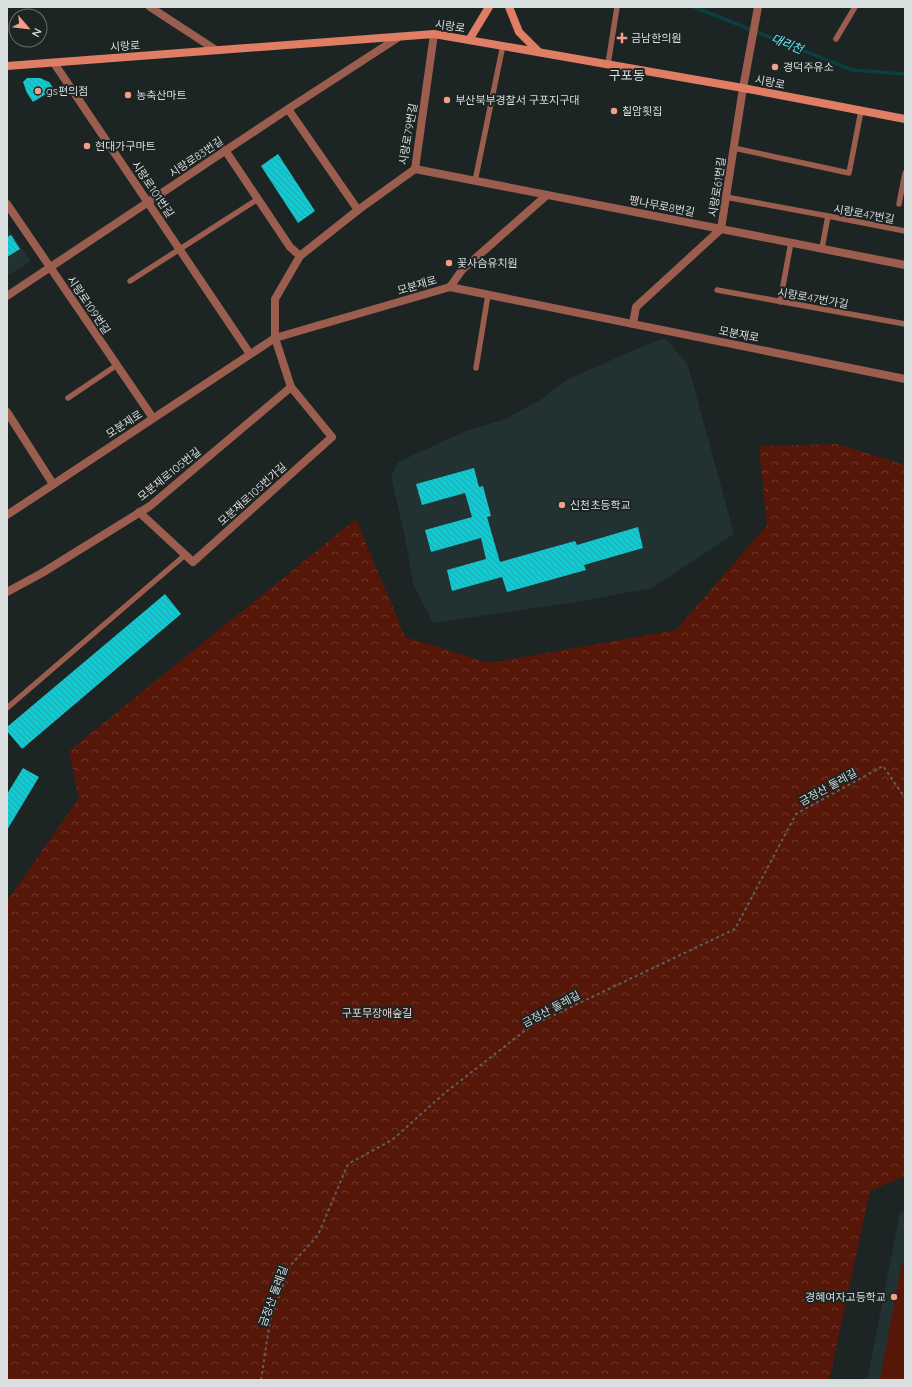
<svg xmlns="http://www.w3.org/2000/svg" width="912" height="1387" viewBox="0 0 912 1387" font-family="Quicksand,'Noto Sans KR',sans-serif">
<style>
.built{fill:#223131}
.grass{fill:#561708}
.forest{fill:url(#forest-crowns)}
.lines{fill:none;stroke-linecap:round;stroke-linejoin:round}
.stream{stroke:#0a3e40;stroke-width:3.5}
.building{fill:url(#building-back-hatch)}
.path{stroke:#5b6161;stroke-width:2;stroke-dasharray:3 3;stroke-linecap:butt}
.service{stroke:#9b5d4e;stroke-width:5.5}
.minor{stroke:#9b5d4e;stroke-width:8}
.secondary{stroke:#e07d65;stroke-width:8}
.poi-dot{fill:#f49e88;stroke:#1d2424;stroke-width:1.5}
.labels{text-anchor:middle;stroke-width:4;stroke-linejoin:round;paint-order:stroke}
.street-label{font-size:11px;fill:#d9dede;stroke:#1d2424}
.poi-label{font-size:11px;fill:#d9dede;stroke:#1d2424;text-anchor:start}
.park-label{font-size:11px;fill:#efd4cd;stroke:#1d2424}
.water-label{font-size:12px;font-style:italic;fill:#5af2fa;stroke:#1d2424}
.quarter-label{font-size:13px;fill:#d9dede;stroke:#1d2424}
</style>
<defs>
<pattern id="forest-crowns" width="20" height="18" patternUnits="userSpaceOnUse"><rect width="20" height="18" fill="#561708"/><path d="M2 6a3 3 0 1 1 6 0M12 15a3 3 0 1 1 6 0" fill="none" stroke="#6e382c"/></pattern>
<pattern id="building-back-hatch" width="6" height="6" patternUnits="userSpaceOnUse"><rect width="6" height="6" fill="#0ecbd3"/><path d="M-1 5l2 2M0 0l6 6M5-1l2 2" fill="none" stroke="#1ba9af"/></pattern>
</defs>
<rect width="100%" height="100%" fill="#1d2424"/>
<g class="built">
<path d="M7 227 31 261 7 276Z"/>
<path d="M665 338 688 365 734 534 652 588 582 601 433 623 413 584 407 547 391 476 398 462 466 431 505 419 540 400 568 379 646 345Z"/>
<path d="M905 1210V1380H867L900 1213Z"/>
</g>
<path class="grass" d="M905 1257V1380H880L901 1267Z"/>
<path class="forest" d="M837 444 905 465V1176L870 1191 829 1380H7V901L79 798 69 751 356 519 405 637 489 663 676 630 767 525 759 446Z"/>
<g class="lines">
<path class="stream" d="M694 7 852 70 905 74"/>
</g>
<g class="building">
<path d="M27 78H40L49 82 54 89 33 102 27 93 23 82Z"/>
<path d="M278 154 315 211 298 223 261 166Z"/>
<path d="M11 235 20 249 7 257V237Z"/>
<path d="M474 468 479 487 483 486 491 516 487 517 500 562 575 541 577 545 638 527 643 548 584 565 586 570 507 592 502 577 452 591 447 570 486 559 481 538 431 552 425 530 472 517 465 493 422 505 416 484Z"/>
<path d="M165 594 181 614 22 749 7 731V727Z"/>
<path d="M23 768 39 777 7 830V794Z"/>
</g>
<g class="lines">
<path class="path" d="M261 1380 270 1321 290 1266 318 1235 348 1164 392 1140 446 1092 531 1026 735 929 796 814 883 766 905 798"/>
<g class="service">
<path d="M836 39 855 7"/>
<path d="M608 64 617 7"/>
<path d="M734 148 849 173 861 111"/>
<path d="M475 181 503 45"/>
<path d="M726 197 828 216"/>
<path d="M899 204 905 173"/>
<path d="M822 248 828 216 905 231"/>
<path d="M130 281 258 199"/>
<path d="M717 290 905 324"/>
<path d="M780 302 791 242"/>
<path d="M476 368 488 295"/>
<path d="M68 398 117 365"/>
<path d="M7 708 185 555"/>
</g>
<g class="minor">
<path d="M150 7 216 50"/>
<path d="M54 63 250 354"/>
<path d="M288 109 358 210"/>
<path d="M225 150 290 247 300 256"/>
<path d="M415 169 905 265"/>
<path d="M7 204 153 418"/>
<path d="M450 287 462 270 547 195"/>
<path d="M7 296 288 109 399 37"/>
<path d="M633 324 636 307 721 229 743 88 758 7"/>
<path d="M7 412 53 484"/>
<path d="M139 512 193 562 332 437 291 387"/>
<path d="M7 515 275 338 450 287 905 379"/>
<path d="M7 592 42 573 150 506 291 387 275 338V299L300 256 358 210 415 169 434 34"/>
</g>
<g class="secondary">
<path d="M509 7 519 32 539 52"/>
<path d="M469 40 489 7"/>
<path d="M7 66 434 34 743 88 905 119"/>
</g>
</g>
<g class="poi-dot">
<path d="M620 32h4v4h4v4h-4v4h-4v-4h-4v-4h4z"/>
<circle cx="775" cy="67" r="4"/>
<circle cx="38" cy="91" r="4"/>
<circle cx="128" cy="95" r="4"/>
<circle cx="447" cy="100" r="4"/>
<circle cx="614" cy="111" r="4"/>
<circle cx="87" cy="146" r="4"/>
<circle cx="449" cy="263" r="4"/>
<circle cx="562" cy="505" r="4"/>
<circle cx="894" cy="1297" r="4"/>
</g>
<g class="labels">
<g class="street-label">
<text transform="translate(450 26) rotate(8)" y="4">시랑로</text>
<text transform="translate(125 46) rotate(-4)" y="4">시랑로</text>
<text transform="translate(770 82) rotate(11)" y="4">시랑로</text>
<text transform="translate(408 134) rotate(-80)" y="4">시랑로79번길</text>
<text transform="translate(196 157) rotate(-34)" y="4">시랑로83번길</text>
<text transform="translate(717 187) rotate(-81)" y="4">시랑로61번길</text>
<text transform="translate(153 189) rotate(56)" y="4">시랑로101번길</text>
<text transform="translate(662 206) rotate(11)" y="4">팽나무로8번길</text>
<text transform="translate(864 214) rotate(10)" y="4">시랑로47번길</text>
<text transform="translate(417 285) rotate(-16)" y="4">모분재로</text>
<text transform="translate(813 298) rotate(10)" y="4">시랑로47번가길</text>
<text transform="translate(89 305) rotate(56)" y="4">시랑로109번길</text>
<text transform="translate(739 334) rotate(11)" y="4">모분재로</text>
<text transform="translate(124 424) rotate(-33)" y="4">모분재로</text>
<text transform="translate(169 474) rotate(-39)" y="4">모분재로105번길</text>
<text transform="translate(252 494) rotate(-42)" y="4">모분재로105번가길</text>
<text transform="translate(828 787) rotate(-29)" y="4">금정산 둘레길</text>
<text transform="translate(551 1009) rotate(-28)" y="4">금정산 둘레길</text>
<text transform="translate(273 1296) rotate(-70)" y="4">금정산 둘레길</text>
</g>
<g class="poi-label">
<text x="631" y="42">금남한의원</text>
<text x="783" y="71">경덕주유소</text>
<text x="46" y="95">gs편의점</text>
<text x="136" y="99">농축산마트</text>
<text x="455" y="104">부산북부경찰서 구포지구대</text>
<text x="622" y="115">칠암횟집</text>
<text x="95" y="150">현대가구마트</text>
<text x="457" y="267">꽃사슴유치원</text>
<text x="570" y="509">신천초등학교</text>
<text x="886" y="1301" text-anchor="end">경혜여자고등학교</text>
</g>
<g class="park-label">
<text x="377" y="1017">구포무장애숲길</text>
</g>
<g class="water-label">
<text transform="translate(787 44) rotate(22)" y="4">대리천</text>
</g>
<g class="quarter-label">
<text x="627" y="80">구포동</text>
</g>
</g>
<rect width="912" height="1387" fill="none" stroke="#d9dede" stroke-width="16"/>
<g transform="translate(28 28) rotate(118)"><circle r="19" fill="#1d2424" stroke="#686e6e"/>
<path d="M0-3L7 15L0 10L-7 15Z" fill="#f49e88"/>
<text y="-6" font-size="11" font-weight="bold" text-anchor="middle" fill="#d9dede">N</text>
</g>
</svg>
